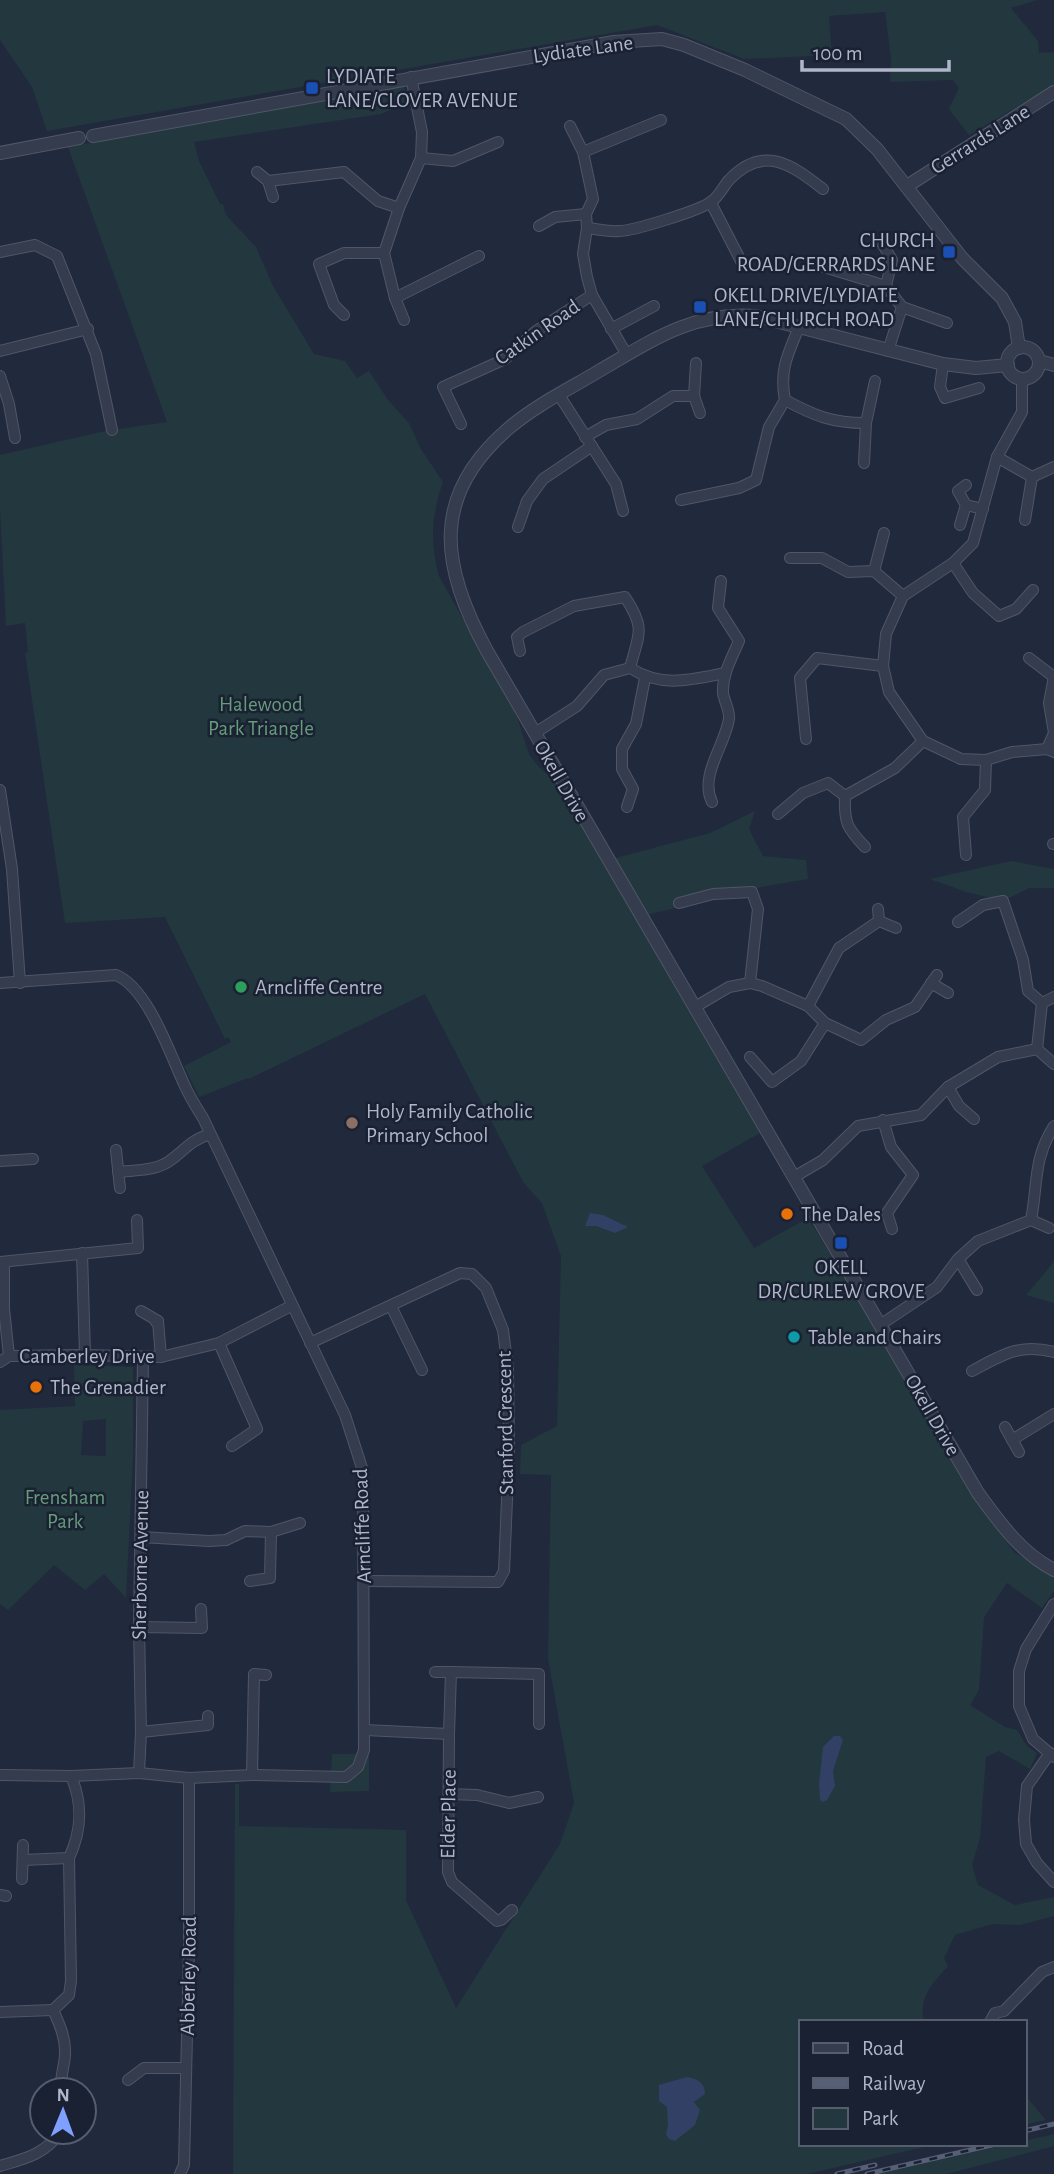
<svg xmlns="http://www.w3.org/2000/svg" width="1054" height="2174" viewBox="0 0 1054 2174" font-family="'Alegreya Sans',sans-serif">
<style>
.green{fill:#23373e;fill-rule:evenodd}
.water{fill:#314064}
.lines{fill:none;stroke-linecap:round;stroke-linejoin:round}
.minor-casing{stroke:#505668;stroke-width:12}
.tertiary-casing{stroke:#505668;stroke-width:14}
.minor{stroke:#353c4d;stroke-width:10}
.tertiary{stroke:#353c4d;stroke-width:12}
.rail-casing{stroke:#565f75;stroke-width:5}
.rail{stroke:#1a2132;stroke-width:2.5;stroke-dasharray:8;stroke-linecap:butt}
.transit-dot{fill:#1a4fb4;stroke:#1a2132;stroke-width:2.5}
.leisure-dot{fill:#2e9e5b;stroke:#1a2132;stroke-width:2.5}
.education-dot{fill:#8d6e63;stroke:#1a2132;stroke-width:2.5}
.food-dot{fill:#e8710a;stroke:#1a2132;stroke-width:2.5}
.culture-dot{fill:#0f9aa8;stroke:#1a2132;stroke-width:2.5}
.labels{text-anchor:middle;stroke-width:5;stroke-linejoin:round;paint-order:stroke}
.street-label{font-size:21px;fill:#b0b6c9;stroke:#1a2132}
.poi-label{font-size:21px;fill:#b0b6c9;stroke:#1a2132;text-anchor:start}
.park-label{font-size:21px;fill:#659c79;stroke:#1a2132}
</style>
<rect width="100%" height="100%" fill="#21293d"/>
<g class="green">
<path d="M0 0H1037L1011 8 1038 41 1039 53 1054 52V85L969 135 949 109 959 88 953 80 890 82 891 59 885 12 829 16 832 55 744 59 657 25 47 131 32 87 0 40Z"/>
<path d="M403 85 410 101 381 114 194 142 199 161 220 204H223L226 215 256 247 273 286 314 354 345 361 357 378 369 371 388 400 409 423 421 449 443 482C431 516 430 542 439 576L517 717 529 754 538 766 556 782 760 1133 702 1166 754 1248 808 1218 923 1404 985 1513 1014 1552 1054 1576V1591L1042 1608 1007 1583 984 1617 979 1690 970 1705 1005 1727 1017 1730 1027 1746 1037 1753 1030 1769 999 1751 986 1757 980 1838 972 1865 978 1885 1015 1905 1054 1897V1916L1020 1925 993 1924 955 1935 944 1958 948 1966C933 1983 918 1997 924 2022H800V2144H937L807 2174H233L235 1784H239V1826L406 1830V1900L456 2008 560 1844 574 1803 548 1659 551 1475 520 1474 521 1445 557 1426 561 1256 542 1203 523 1182 425 994 249 1079 248 1078 199 1097 184 1066 231 1042 228 1037 225 1039 165 917 65 923 25 653 28 652 25 623 6 626 0 509V455L105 431 167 422 68 147Z"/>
<path d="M755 811 749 829 763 856 806 860 808 879 766 886 642 916 608 860 710 833Z"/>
<path d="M1011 861 1054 869V888H1029L1003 901 966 892 930 879Z"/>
<path d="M1054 1261V1303L1026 1295 1052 1264Z"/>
<path d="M74 1365 133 1367V1458L126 1598 104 1574 85 1590 54 1565 8 1610 0 1604V1410L75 1406ZM106 1419V1456L81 1455 83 1421Z"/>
<path d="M364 1743 369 1752V1791L330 1792 332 1754H362Z"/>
<path d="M1024 2094 1046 2120 1024 2125Z"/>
<path d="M1054 2134V2146L947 2174H879L1009 2144H1024V2141Z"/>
</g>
<g class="water">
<path d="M590 1213 603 1215 628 1227 615 1233 596 1226H585Z"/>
<path d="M834 1736H840L843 1740 833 1771 835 1786 827 1800 823 1802 820 1800 819 1784 823 1747Z"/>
<path d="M687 2077C697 2079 705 2082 705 2094L694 2102 700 2110 695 2125 675 2141 669 2139 666 2134 668 2125 667 2107 659 2101V2085Z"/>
</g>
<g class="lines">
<defs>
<g id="minor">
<path d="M570 126 583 152 593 199 586 214 587 228 583 254 587 277 592 295 627 355"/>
<path d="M583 152 661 120"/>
<path d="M421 158 453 161 498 142"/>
<path d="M257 172 268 181 273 197"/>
<path d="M268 181 344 172 378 201 399 208"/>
<path d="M711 203 741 261"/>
<path d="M539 226 555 217 586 214"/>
<path d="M587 228C598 229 609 232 619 231 633 231 702 210 712 201 719 196 723 187 729 180 763 144 791 164 823 189"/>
<path d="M882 243 892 260 886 286"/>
<path d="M0 252 35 245 57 256 96 354 112 430"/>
<path d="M811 263 886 286 902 307 888 351"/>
<path d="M395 298 479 256"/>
<path d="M902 307 947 323"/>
<path d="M344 315 334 305 319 264 344 253H384"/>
<path d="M404 320 395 298 384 253 399 208 421 158 422 132 411 77"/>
<path d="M611 329 654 306"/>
<path d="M0 351 88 329"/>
<path d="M943 364 940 387 945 398 979 388"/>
<path d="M0 376 9 404 15 438"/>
<path d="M1022 379V412L997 457 973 543 953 563 903 596 886 634 883 666 889 692 923 741 961 759 986 760 1012 752 1047 749 1054 752"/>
<path d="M559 395 616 484 623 511"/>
<path d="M694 396 700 413"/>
<path d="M785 400C815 416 832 423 866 423"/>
<path d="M461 424 443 387 505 359 536 331 592 295"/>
<path d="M585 437 606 425 637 419 673 396H694L696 363"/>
<path d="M997 457 1032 477 1054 467"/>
<path d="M864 463 866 423 875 381"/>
<path d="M966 485 958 491 966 505 983 509"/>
<path d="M681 500 739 488 756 480 769 427 785 400C779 370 788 354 799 327"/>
<path d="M1025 520 1032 477"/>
<path d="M960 525 966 505"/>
<path d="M518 527 527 501 543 479 592 446"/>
<path d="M790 558H822L848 572 874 571 903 596"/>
<path d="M953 563 973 593 999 616 1016 609 1033 590"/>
<path d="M874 571 884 533"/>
<path d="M520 651 517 637 523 632 574 606 625 597C646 629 639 633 630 668"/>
<path d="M1029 658 1054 677"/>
<path d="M535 733 577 706 604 675 630 668C662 688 690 680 725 673"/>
<path d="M806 739 800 678 817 658 883 666"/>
<path d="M1047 749 1054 733 1049 703 1054 677"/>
<path d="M0 790 12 869 20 983"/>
<path d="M712 802C699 776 725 745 729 719 730 710 724 701 723 693 722 674 732 658 739 641L718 608 721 581"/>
<path d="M627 807 633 789 622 769V749L636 724 645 678"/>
<path d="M778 814 803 793 828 783 845 796"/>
<path d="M1053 844H1054"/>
<path d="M865 847C847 828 844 823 845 796L895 768 923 741"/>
<path d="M966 855 963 817 985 790 986 760"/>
<path d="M679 903 713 894 752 892 758 909 750 983"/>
<path d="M879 921 896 928"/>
<path d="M958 922 983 905 1003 901 1023 960 1028 991 1042 1003"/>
<path d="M0 983 116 975C148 988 170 1054 184 1084 189 1096 196 1107 203 1118L345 1415 363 1471 364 1750 358 1767 346 1777 252 1775 189 1778 139 1773 71 1776 0 1775"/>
<path d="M931 983 948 993"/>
<path d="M808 1006 839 948 879 921 878 909"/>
<path d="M695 1007 729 987 750 983 762 986 808 1006 825 1023 861 1040 886 1020 915 1007 937 975"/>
<path d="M1037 1049 1042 1003 1054 997"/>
<path d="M750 1057 772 1082 801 1061 825 1023"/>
<path d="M948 1087 959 1106 974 1119"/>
<path d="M883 1120 891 1147 913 1175 887 1213 892 1229"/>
<path d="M116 1150 120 1188"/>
<path d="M0 1161 33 1159"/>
<path d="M118 1172C134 1170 154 1171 168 1162 186 1150 187 1142 210 1134"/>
<path d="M794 1177 823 1160 858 1126 921 1115 948 1087 998 1057 1037 1049 1054 1064"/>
<path d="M1031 1220 1049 1228"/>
<path d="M82 1253 85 1355"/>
<path d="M958 1259 977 1290"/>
<path d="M0 1262 138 1248 137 1220"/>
<path d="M4 1262V1309L9 1356"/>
<path d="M391 1306 422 1370"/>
<path d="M141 1311 158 1321"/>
<path d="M156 1322 158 1321 161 1357"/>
<path d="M880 1325 937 1287 958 1259 978 1241 1031 1220C1038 1183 1033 1159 1054 1126"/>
<path d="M219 1343 257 1429 232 1446"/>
<path d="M310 1343 460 1273 472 1274 486 1288 503 1330 508 1369 509 1452 504 1571 498 1582 365 1581"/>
<path d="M0 1362 9 1356 85 1355 161 1357 219 1343 291 1306"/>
<path d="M972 1371C1002 1355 1019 1343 1054 1352"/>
<path d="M1005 1427 1019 1452"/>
<path d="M1012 1440 1054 1414"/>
<path d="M271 1532 300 1523"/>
<path d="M141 1537 209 1541 226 1540 245 1531 271 1532 270 1578 250 1581"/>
<path d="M1054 1604 1026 1649 1019 1671V1706L1033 1739 1054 1757"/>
<path d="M139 1627 202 1628 201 1609"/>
<path d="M435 1672H451"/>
<path d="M365 1730 449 1734 451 1672 539 1674V1724"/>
<path d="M141 1732 208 1725V1716"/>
<path d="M449 1734 448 1872 452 1882 497 1921 501 1920 512 1910"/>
<path d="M1050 1753 1027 1786 1024 1819 1026 1844 1037 1863 1054 1882"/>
<path d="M139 1773 141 1732 139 1627 143 1357"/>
<path d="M252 1775 254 1674 266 1675"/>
<path d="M449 1794 477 1795 509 1803 538 1797"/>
<path d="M23 1860 69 1858"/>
<path d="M22 1879 23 1845"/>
<path d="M0 1895 6 1896"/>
<path d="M0 2012 53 2010"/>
<path d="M990 2022 995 2013 1004 2011 1042 1972 1054 1967"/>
<path d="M128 2080 144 2068H186"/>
<path d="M61 2090C60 2077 64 2068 65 2055 66 2039 60 2025 53 2010L69 1995 71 1981 69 1858C82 1830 83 1804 71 1776"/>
<path d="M0 2166C24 2159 46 2154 60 2132"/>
<path d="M180 2174 184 2165 189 1949V1778"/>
</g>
<g id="tertiary">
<path d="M93 136 614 42 662 39 684 45 745 70 846 119 877 149 962 258 1002 298 1015 322 1019 348"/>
<path d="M0 153 79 138"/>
<path d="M907 186 1054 92"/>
<circle cx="1023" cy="363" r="16"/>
<path d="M1039 361 1054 365"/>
<path d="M1008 365 976 368 943 364 756 316C693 311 651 341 599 371 569 389 536 405 509 428 429 496 441 567 487 651L978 1493C1000 1523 1020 1552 1054 1570"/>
</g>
</defs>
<use href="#minor" class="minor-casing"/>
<use href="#tertiary" class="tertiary-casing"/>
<use href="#minor" class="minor"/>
<use href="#tertiary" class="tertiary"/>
<defs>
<g id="rail">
<path d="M1024 2131 1054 2124"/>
<path d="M837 2174 875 2165"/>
<path d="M867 2174 996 2144"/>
</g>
</defs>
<use href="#rail" class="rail-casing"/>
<use href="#rail" class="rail"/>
</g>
<g class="transit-dot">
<rect x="305" y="81" width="14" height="14" rx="3.5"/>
<rect x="942" y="245" width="14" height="14" rx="3.5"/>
<rect x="693" y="300" width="14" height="14" rx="3.5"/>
<rect x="834" y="1236" width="14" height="14" rx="3.5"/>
</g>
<circle class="leisure-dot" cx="241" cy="987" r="7"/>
<circle class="education-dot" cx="352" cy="1123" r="7"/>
<g class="food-dot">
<circle cx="787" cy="1214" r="7"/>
<circle cx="36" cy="1387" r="7"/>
</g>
<circle class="culture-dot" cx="794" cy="1337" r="7"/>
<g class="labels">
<g class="street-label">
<text transform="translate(583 49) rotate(-8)" y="7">Lydiate Lane</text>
<text transform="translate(980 139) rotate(-32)" y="7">Gerrards Lane</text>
<text transform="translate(537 332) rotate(-35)" y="7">Catkin Road</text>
<text transform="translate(562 781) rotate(60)" y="7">Okell Drive</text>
<text x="87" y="1363">Camberley Drive</text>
<text transform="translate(933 1415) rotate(60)" y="7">Okell Drive</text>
<text transform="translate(505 1423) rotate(-91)" y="7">Stanford Crescent</text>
<text transform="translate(362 1526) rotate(-92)" y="7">Arncliffe Road</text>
<text transform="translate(140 1565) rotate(-89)" y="7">Sherborne Avenue</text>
<text transform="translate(448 1814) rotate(-89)" y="7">Elder Place</text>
<text transform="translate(188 1976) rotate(-89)" y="7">Abberley Road</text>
</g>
<g class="poi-label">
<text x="326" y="83">LYDIATE<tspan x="326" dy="24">LANE/CLOVER AVENUE</tspan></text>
<text x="935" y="247" text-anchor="end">CHURCH<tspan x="935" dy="24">ROAD/GERRARDS LANE</tspan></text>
<text x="714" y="302">OKELL DRIVE/LYDIATE<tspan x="714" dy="24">LANE/CHURCH ROAD</tspan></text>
<text x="255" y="994">Arncliffe Centre</text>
<text x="366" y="1118">Holy Family Catholic<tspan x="366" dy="24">Primary School</tspan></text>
<text x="801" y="1221">The Dales</text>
<text x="841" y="1274" text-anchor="middle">OKELL<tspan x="841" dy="24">DR/CURLEW GROVE</tspan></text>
<text x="808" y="1344">Table and Chairs</text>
<text x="50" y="1394">The Grenadier</text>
</g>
<g class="park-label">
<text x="261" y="711">Halewood<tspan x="261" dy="24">Park Triangle</tspan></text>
<text x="65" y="1504">Frensham<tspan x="65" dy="24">Park</tspan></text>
</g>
</g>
<rect x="799" y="2020" width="228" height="126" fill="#1a2132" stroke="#565d6e" stroke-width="2"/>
<rect x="813" y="2043" width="35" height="10" fill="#353c4d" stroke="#565d6e" stroke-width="2"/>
<text x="862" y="2055" font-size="21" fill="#b0b6c9">Road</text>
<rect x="813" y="2078" width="35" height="10" fill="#565f75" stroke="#565d6e" stroke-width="2"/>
<text x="862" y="2090" font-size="21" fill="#b0b6c9">Railway</text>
<rect x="813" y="2108" width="35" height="21" fill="#23373e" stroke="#565d6e" stroke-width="2"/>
<text x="862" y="2125" font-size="21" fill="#b0b6c9">Park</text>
<g transform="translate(63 2111) rotate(1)"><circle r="33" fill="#1a2132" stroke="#565d6e" stroke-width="2"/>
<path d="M0-5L12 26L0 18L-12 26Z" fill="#7fa0ff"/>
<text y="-10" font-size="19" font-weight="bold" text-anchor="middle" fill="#b0b6c9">N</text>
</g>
<path d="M802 60v10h147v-10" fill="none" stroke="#b0b6c9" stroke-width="3.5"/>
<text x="813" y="60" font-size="21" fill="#b0b6c9" stroke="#1a2132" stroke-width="5" paint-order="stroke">100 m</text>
</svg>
